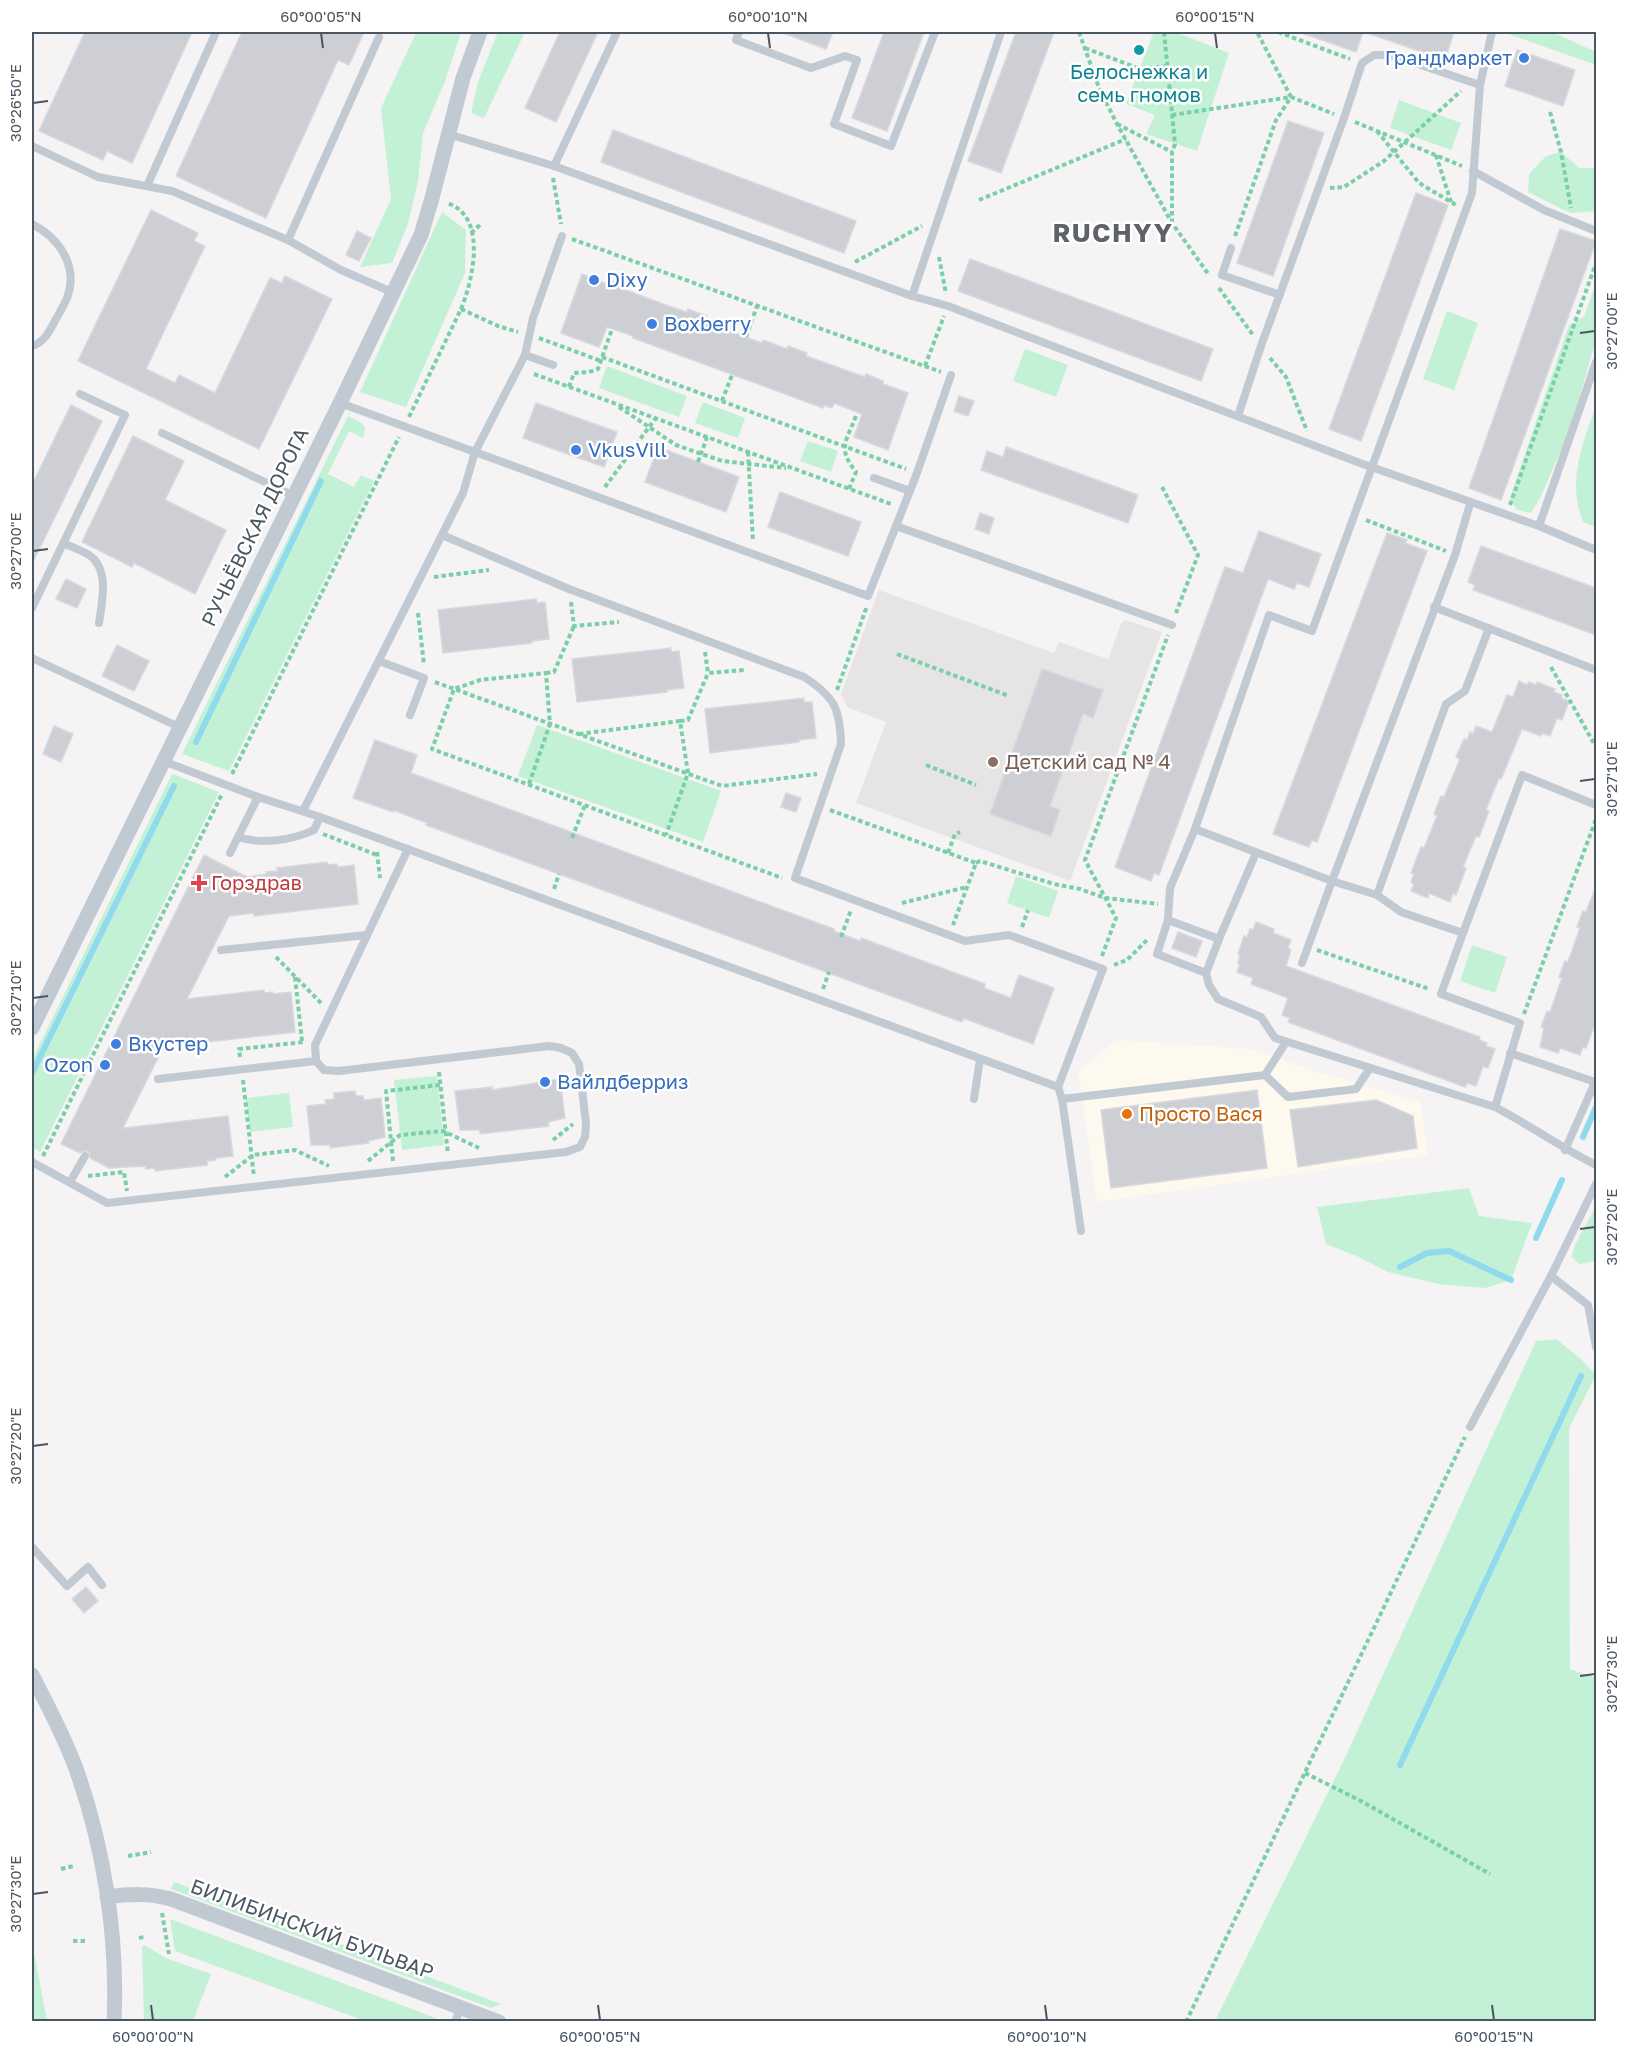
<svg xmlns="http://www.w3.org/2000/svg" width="1628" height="2053" viewBox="0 0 1628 2053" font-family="'Golos Text',sans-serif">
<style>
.commercial{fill:#fdf9ef}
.education{fill:#e6e4e5}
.green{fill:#c3f1d5}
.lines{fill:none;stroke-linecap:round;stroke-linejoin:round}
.stream{stroke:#90daee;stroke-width:6}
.building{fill:#cdcfd5;stroke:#d7d9de;stroke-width:1.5}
.path{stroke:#7ad0a6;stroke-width:4;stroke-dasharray:4.5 3;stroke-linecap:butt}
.lane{stroke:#c1cad2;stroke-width:8}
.street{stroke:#c1cad2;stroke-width:15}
.ticks{fill:none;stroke:#4a5661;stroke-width:2}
.culture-dot{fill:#0f9aa8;stroke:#fff;stroke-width:2}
.shop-dot{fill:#3f7fe0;stroke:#fff;stroke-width:2}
.education-dot{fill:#8d6e63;stroke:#fff;stroke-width:2}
.health-dot{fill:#e0444e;stroke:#fff;stroke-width:2}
.food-dot{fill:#e8710a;stroke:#fff;stroke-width:2}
.labels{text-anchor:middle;stroke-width:5;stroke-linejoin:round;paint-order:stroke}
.shop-label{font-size:20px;fill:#366cbe;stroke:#fff;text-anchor:start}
.culture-label{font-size:20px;fill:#0d838f;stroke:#fff}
.street-label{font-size:20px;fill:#4a5661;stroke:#fff}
.education-label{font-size:20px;fill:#785e54;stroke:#fff;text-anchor:start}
.health-label{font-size:20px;fill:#be3a42;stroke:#fff;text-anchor:start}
.food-label{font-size:20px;fill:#c56008;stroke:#fff;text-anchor:start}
.district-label{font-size:26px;font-weight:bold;letter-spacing:1.5px;fill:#5f6368;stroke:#fff}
.neatline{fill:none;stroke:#4a5661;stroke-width:2}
.ticks-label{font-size:15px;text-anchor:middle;fill:#4a5661}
</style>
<rect width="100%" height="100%" fill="#f5f3f3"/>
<path class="commercial" d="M1116 1040 1252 1049 1312 1070 1420 1102 1428 1155 1097 1202 1078 1072Z"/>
<path class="education" d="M879 590 1054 653 1059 642 1108 659 1121 624 1125 620 1162 632 1070 881 856 803 886 722 847 707 841 694Z"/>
<g class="green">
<path d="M413 32H461L445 81 423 133 418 181 408 224 392 263 360 267 391 199 381 108 416 33Z"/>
<path d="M498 32H525L484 118 471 113 478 82Z"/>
<path d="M1154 32H1175L1229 53 1197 151 1146 134 1155 115 1126 104Z"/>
<path d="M1503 32H1552L1596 52V65Z"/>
<path d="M1399 100 1461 123 1451 150 1390 128Z"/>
<path d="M1561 152 1579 168H1596V211L1572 213 1562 209 1528 192 1529 174 1546 156Z"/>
<path d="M442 212 466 230 465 273 406 407 360 392Z"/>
<path d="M1596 283V340L1570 429 1541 496 1531 513 1517 510 1510 498 1569 325 1584 317Z"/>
<path d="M1447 311 1478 323 1454 390 1423 379Z"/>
<path d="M1025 349 1068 365 1056 397 1013 381Z"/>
<path d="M607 366 687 396 679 417 599 388Z"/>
<path d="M703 402 745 418 738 438 695 423Z"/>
<path d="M1596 406V527L1583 522C1567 482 1582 444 1596 406Z"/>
<path d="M348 416 363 424 365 428 363 438 349 431 328 474 354 487 361 475 374 481 229 771 182 754Z"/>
<path d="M808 441 838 451 831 472 800 461Z"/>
<path d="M537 725 721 791 703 842 518 776Z"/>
<path d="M172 774 219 792 40 1152 32 1147V1060Z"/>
<path d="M1016 876 1058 891 1049 918 1007 903Z"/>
<path d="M1472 945 1507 957 1495 993 1460 981Z"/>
<path d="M437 1076 444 1145 402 1150 394 1080Z"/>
<path d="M289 1093 293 1127 250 1132 246 1098Z"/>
<path d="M1469 1188 1479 1216 1532 1223 1511 1280 1485 1288 1439 1284 1388 1272 1359 1257 1326 1244 1317 1207Z"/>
<path d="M1596 1206V1261L1579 1264 1572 1257 1574 1247Z"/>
<path d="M1556 1339 1581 1359 1596 1375 1569 1428 1570 1669 1596 1678V2021H1215L1343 1762 1536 1341Z"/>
<path d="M174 1882 501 2004 491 2008 171 1889Z"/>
<path d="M170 1919 436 2018 435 2021H365L175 1951Z"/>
<path d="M32 1942 47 2021H32Z"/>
<path d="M144 1945 166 1958 211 1974 193 2021H144L142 1947Z"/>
</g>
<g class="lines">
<g class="stream">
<path d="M196 742 321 481"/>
<path d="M32 1073 174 786"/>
<path d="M1583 1137 1596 1107"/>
<path d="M1536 1238 1562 1180"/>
<path d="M1400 1267 1427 1253 1449 1251 1511 1280"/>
<path d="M1400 1765 1581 1376"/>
</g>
</g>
<g class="building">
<path d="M85 32H192L132 163 107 151 103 160 39 131Z"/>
<path d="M242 32H364L349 65 338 60 266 218 176 176Z"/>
<path d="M560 32H598L556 122 525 108Z"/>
<path d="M783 32H833L826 49 783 33Z"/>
<path d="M884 32H924L887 131 852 118Z"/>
<path d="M1016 32H1054L1001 173 968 161Z"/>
<path d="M1306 32H1363L1356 52 1305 34Z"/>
<path d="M1371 32H1454L1445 60 1370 34Z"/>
<path d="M1517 50 1575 70 1563 106 1505 86Z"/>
<path d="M1288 121 1324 133 1273 276 1237 263Z"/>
<path d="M613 130 856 221 844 253 601 162Z"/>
<path d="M1416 193 1448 205 1361 441 1329 429Z"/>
<path d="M151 210 198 233 194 241 205 246 146 369 175 383 179 375 215 393 270 278 282 283 285 276 332 299 259 449 78 361Z"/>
<path d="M1560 229 1596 241 1501 500 1469 488Z"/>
<path d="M357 231 371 238 359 261 346 255Z"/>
<path d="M970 259 1213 349 1201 381 958 291Z"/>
<path d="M582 274 607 284 609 280 622 285 621 288 663 304 687 312 688 309 707 316 706 320 730 328 729 331 762 343 763 340 787 349 788 346 807 353 806 356 865 377 866 374 883 381V384L908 393 888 450 854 437 862 414 834 403 832 408 824 405 823 408 633 338V336L607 327 599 347 561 333Z"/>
<path d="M959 396 974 401 968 416 954 411Z"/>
<path d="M536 403 617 432 604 467 523 438Z"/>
<path d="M71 405 102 421 32 564V485Z"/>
<path d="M133 436 184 461 165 500 226 530 195 594 134 563 132 567 82 542Z"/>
<path d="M658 447 739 477 726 512 645 482Z"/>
<path d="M1006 447 1138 495 1128 523 981 470 987 451 1003 457Z"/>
<path d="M780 492 861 522 848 556 768 527Z"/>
<path d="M980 513 994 518 989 534 975 529Z"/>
<path d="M1259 531 1321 554 1309 587 1297 583 1294 589 1268 579 1159 875 1154 873 1151 881 1115 867 1225 567 1243 573Z"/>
<path d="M1387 533 1407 540 1405 543 1427 551 1317 842 1312 840 1309 847 1273 834Z"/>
<path d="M1481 546 1596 588V635L1473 590 1475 585 1468 582Z"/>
<path d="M66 579 86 589 77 608 56 599Z"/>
<path d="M536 599 537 603 545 602 549 639 532 641V643L443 653 438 610Z"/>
<path d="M117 645 149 661 134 691 102 676Z"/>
<path d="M671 648V652L679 651 684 688 667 690V692L577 702 572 659Z"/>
<path d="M1042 669 1103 690 1093 718 1083 714 1050 806 1060 810 1051 836 990 814Z"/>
<path d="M1519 681 1527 685 1529 682 1536 685 1537 682 1555 689 1554 692 1562 695 1561 698 1569 701 1562 720 1557 718 1550 736 1542 733 1541 736 1522 729 1501 779 1499 778 1486 810 1489 811 1479 837 1476 836 1463 867 1466 868 1456 895 1453 893 1450 902 1429 893 1428 898 1411 891 1414 884 1411 882 1414 874 1411 873 1421 847 1424 848 1437 816 1434 814 1441 796 1444 797 1460 759 1456 757 1464 739 1467 740 1470 732 1473 734 1476 726 1492 732 1507 695 1513 697Z"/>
<path d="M804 698V702H812L816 738 799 740V742L710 753 705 709Z"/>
<path d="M54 726 73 734 61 762 43 754Z"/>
<path d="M375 740 417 755 411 773 834 929V931L860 941 861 938 985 984 984 988 1011 998 1019 975 1054 988 1033 1044 963 1018 962 1022 426 825 427 823 393 810V812L353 798Z"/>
<path d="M786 793 801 798 796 812 781 807Z"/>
<path d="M204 855 247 877 267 874 266 872 278 871 277 868 327 862 328 865 337 864 338 867 354 865 358 904 254 916V913L229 916 187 999 264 990V993L273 992V994L291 992 295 1032 190 1044V1041L165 1044 123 1128 228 1116 233 1156 216 1158V1160L207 1161V1165L155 1171V1168L146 1169V1166L109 1168 90 1158V1154L87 1151H83L80 1153 61 1144Z"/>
<path d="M1595 889H1596V1021L1586 1048 1583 1047 1580 1055 1560 1048 1558 1053 1540 1047 1544 1028 1541 1027 1547 1011 1550 1012 1562 978 1559 977 1565 961 1568 962 1580 928 1577 927 1583 911 1586 912Z"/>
<path d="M1256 922 1274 929 1273 933 1291 940 1288 948 1291 950 1286 966 1480 1037 1479 1040 1487 1043 1486 1046 1495 1049 1488 1068 1483 1066 1476 1086 1467 1083 1465 1087 1288 1022 1290 1018 1282 1015 1288 998 1251 984 1253 978 1237 972 1240 964 1238 963 1240 955 1238 954 1244 936 1247 937 1250 929 1253 930Z"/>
<path d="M1178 932 1202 941 1196 957 1172 948Z"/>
<path d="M560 1079 565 1118 548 1122 549 1126 480 1134V1130H460L455 1091 492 1087V1090Z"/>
<path d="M1257 1090 1267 1168 1111 1188 1101 1110Z"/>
<path d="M355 1091 356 1096H363L364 1100 381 1098 385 1137 368 1141 369 1143 330 1148V1145H311L307 1106 326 1104 325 1100 334 1099V1093Z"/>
<path d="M1376 1100 1413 1116 1417 1148 1298 1167 1290 1110Z"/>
<path d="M86 1587 98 1601 84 1613 72 1599Z"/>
</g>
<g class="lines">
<g class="path">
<path d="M1079 32 1099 88 1117 124 1172 223 1209 275"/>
<path d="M1164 32 1175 144 1172 152V222"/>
<path d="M1278 32 1350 59"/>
<path d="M1085 48 1140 69 1167 66"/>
<path d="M1550 112 1561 152 1571 208"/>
<path d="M1172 115 1291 97 1257 32"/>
<path d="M1355 122 1462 166"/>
<path d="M1117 124 1172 152"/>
<path d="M1377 131 1419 183 1456 205"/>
<path d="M1436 155 1451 202"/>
<path d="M553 178 561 224"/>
<path d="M1330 188 1344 187 1384 161 1461 91"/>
<path d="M979 200 1126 139"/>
<path d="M471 233 482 223"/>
<path d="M1235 236 1276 120 1291 97 1334 114"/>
<path d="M572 239 941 372"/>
<path d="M939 257 946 294"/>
<path d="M855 262 922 226"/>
<path d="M1219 288 1253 335"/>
<path d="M461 309 498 326 518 332"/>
<path d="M746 337 757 306"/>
<path d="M539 338 601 361"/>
<path d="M602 357 906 469"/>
<path d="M1270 358 1286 377 1307 431"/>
<path d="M925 366 944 316"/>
<path d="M534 374 891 504"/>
<path d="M569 387 574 373 589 372 598 369 612 329"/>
<path d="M722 401 732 375"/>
<path d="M619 407 676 445 722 461 786 468"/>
<path d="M409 417 461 309C473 280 488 216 447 203"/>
<path d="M748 452 753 541"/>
<path d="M698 462 707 437"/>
<path d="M605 487 655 419"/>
<path d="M1162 487 1198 555 1176 613"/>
<path d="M849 489 856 472C837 448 846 442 856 416"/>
<path d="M1510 505 1596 263"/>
<path d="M1366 520 1446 551"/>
<path d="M434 577 489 570"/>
<path d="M571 602 574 626 619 622"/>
<path d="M418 613 424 665"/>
<path d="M705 652 708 673 744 670"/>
<path d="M897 654 1009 696"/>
<path d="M1551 667 1596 747"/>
<path d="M546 673 554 672 574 626"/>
<path d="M435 682 722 786 817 774"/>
<path d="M837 690 867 606"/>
<path d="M680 721 688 720 708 673"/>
<path d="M579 734 680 721 688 773 666 835"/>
<path d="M926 765 976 785"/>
<path d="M232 774 399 437"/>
<path d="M529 784 550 724 546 673 480 680 454 689 432 749 782 878"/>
<path d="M830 810 976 863 953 925"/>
<path d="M323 834 377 855"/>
<path d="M572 838 585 805"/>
<path d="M377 852 380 878"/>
<path d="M948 853 955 834 960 832"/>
<path d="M976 863 980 861 1054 884 1080 889 1105 898 1158 904"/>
<path d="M554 889 559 874"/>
<path d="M902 903 967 887"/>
<path d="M1022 927 1028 910"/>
<path d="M841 937 851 910"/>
<path d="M1317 950 1429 989"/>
<path d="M1102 956 1116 918 1085 860 1168 635"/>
<path d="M276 957 321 1003"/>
<path d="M1114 965 1127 960 1148 939"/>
<path d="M295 977 302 1041"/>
<path d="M823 989 829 972"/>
<path d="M1524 1014 1596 819"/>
<path d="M240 1057 239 1049 304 1042"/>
<path d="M439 1072 448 1154"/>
<path d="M243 1080 254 1177"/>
<path d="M553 1140 573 1124"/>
<path d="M43 1156 222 794"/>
<path d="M368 1161 400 1135 443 1131 479 1148"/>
<path d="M393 1161 386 1091 440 1085"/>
<path d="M88 1176 124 1172 127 1191"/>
<path d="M225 1177 253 1155 295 1150 329 1166"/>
<path d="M1305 1773 1361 1801 1490 1874"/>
<path d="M128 1856 151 1852"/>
<path d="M61 1869 74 1866"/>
<path d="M162 1913 169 1954"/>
<path d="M139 1938 144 1937"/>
<path d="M73 1941H85"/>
<path d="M1186 2022 1465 1437"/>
</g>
<g class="lane">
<path d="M739 32 736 40 811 68 845 56 857 60 834 124 891 146 935 32"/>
<path d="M448 134 554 166 912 296 948 306 1360 463 1539 526 1596 550"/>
<path d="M32 146 98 177 172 191 288 240 341 270 394 293"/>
<path d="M554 166 617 32"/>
<path d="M1473 171 1544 210 1596 231"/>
<path d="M147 186 216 32"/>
<path d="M32 224C59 238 79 266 67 298 64 305 60 312 56 319 50 330 45 342 32 346"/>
<path d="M288 240 379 37"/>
<path d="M1231 248 1222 275 1280 295"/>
<path d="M912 296 1001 32"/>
<path d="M525 355 553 365"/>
<path d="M951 375 917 473 896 526 1172 625"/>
<path d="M340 403 475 452 525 355 533 318 562 236"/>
<path d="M1238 416 1261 346 1344 118 1362 63 1374 55H1391L1480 85"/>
<path d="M162 433 294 496"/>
<path d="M874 478 910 491"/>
<path d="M1539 526 1596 362"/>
<path d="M442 535 569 589 804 677C835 697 840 709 841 744L795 878 965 941 1009 935 1103 969 1058 1087 1062 1099 1081 1231"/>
<path d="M63 543C72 547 81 550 89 555 110 569 102 602 99 623"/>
<path d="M1434 607 1596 670"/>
<path d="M32 608 125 415 80 394"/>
<path d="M32 658 179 727"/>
<path d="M379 661 424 678 410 715"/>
<path d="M163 761 258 797 320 817 1058 1087"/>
<path d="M303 811 463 493 475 452 868 596 896 526"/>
<path d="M1195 829 1332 881 1455 555 1470 504"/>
<path d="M238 837C261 845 293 840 314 830L320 817"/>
<path d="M230 853 258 797"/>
<path d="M1256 853 1219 939 1206 973 1209 985 1218 999 1261 1017 1275 1038 1495 1107C1530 1125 1561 1148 1596 1165"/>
<path d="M1377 895 1446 704 1465 691 1489 628"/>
<path d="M1168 920 1157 954 1206 973"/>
<path d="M1463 933 1441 994 1520 1023 1495 1107"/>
<path d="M1219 939 1168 920 1170 888 1195 829 1269 615 1312 631 1472 193 1480 85 1492 32"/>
<path d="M221 950 367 935"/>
<path d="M1302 963 1332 881 1377 895 1401 912 1463 933 1522 775 1596 805"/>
<path d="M1510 1053 1595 1082"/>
<path d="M1265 1075 1288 1097 1356 1089 1370 1068"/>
<path d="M158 1079 316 1061"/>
<path d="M974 1099 980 1059"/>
<path d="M1062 1099 1265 1075 1286 1042"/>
<path d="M1565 1150 1596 1080"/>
<path d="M32 1162 107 1203 566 1152 580 1147 585 1137 586 1123 579 1064 572 1053 561 1048 549 1046 339 1071 324 1070 316 1061 315 1045 408 849"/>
<path d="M70 1182 85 1156"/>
<path d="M1551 1276 1588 1305 1596 1347"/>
<path d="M1470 1427 1551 1276 1596 1184"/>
<path d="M32 1547 67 1586 88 1567 102 1585"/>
<path d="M455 2022 461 2007"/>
</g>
<g class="street">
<path d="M32 1028 340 403 421 235 432 198 463 78 480 32"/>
<path d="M32 1675C47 1704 63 1734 75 1766 104 1846 118 1936 114 2022"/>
<path d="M107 1897C129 1894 149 1893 171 1899L499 2022"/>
</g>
</g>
<path class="ticks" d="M321 33 323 48M768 33 770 48M1215 33 1217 48M33 103 48 101M1580 333 1595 331M33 551 48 549M1580 781 1595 779M33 998 48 996M1580 1229 1595 1227M33 1446 48 1444M1580 1676 1595 1674M33 1894 48 1892M151 2005 153 2020M598 2005 600 2020M1045 2005 1047 2020M1492 2005 1494 2020"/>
<circle class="culture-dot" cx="1139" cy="50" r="6"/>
<g class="shop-dot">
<circle cx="1524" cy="58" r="6"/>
<circle cx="594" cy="280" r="6"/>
<circle cx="652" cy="324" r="6"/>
<circle cx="576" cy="450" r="6"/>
<circle cx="116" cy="1044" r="6"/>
<circle cx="105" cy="1065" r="6"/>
<circle cx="545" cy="1082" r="6"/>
</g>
<circle class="education-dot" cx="993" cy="762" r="6"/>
<path class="health-dot" d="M196 874h6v6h6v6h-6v6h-6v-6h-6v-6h6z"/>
<circle class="food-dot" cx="1127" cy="1114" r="6"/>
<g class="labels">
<g class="shop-label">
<text x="1512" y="65" text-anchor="end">Грандмаркет</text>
<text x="606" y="287">Dixy</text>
<text x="664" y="331">Boxberry</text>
<text x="588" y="457">VkusVill</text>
<text x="128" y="1051">Вкустер</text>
<text x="93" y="1072" text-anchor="end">Ozon</text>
<text x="557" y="1089">Вайлдберриз</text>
</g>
<g class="culture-label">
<text x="1139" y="79">Белоснежка и<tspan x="1139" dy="23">семь гномов</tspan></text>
</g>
<g class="street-label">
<text transform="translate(255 527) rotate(-64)" y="7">РУЧЬЁВСКАЯ ДОРОГА</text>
<text transform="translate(312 1929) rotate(20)" y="7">БИЛИБИНСКИЙ БУЛЬВАР</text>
</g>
<g class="education-label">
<text x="1005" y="769">Детский сад № 4</text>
</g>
<g class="health-label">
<text x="211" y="890">Горздрав</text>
</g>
<g class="food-label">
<text x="1139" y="1121">Просто Вася</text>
</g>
<g class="district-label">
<text x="1113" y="242">RUCHYY</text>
</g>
</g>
<rect width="1628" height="2053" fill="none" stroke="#ffffff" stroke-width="66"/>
<rect x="33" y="33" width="1562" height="1987" class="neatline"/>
<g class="ticks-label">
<text x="321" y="22">60°00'05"N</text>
<text x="768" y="22">60°00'10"N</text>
<text x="1215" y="22">60°00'15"N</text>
<text transform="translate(16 103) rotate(-90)" y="5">30°26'50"E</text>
<text transform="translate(1612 331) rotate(-90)" y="5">30°27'00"E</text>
<text transform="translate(16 551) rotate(-90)" y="5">30°27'00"E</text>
<text transform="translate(1612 779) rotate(-90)" y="5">30°27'10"E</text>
<text transform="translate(16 998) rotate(-90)" y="5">30°27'10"E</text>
<text transform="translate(1612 1227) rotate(-90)" y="5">30°27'20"E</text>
<text transform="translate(16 1446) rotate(-90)" y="5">30°27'20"E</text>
<text transform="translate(1612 1674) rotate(-90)" y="5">30°27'30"E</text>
<text transform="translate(16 1894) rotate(-90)" y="5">30°27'30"E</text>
<text x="153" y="2042">60°00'00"N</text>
<text x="600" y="2042">60°00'05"N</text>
<text x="1047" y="2042">60°00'10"N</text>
<text x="1494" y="2042">60°00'15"N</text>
</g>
</svg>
